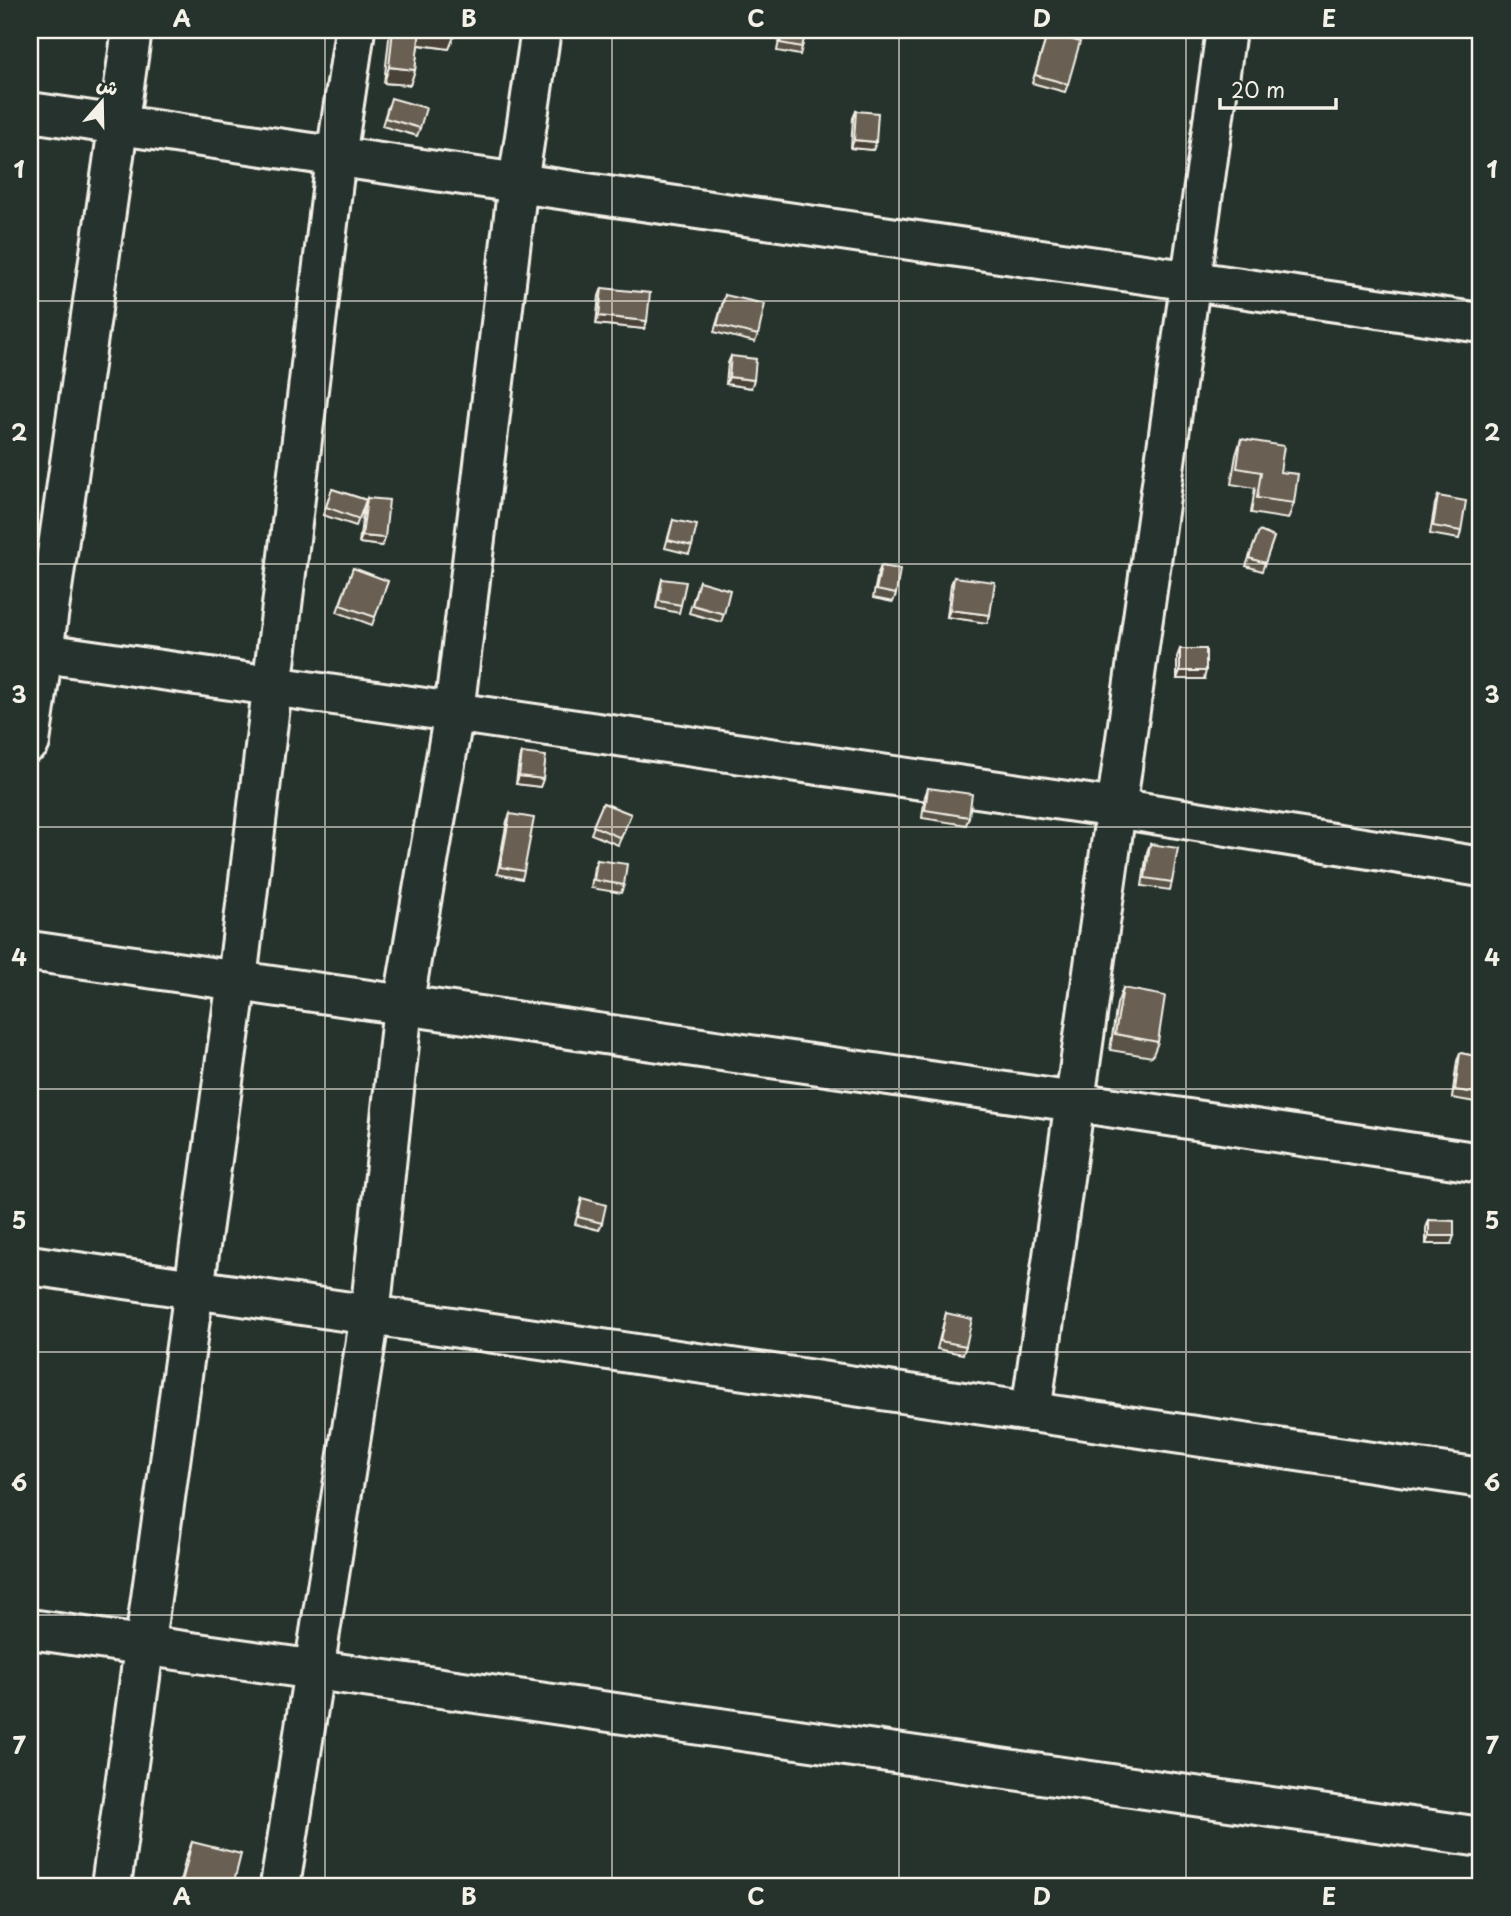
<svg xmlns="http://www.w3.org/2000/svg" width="1511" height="1916" viewBox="0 0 1511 1916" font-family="'Playpen Sans','Playpen Sans Arabic',sans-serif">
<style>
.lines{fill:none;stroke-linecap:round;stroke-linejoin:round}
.minor-casing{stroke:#f4f1e8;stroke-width:44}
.minor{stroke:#26332d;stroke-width:38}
.wall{fill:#5a5247;stroke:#f4f1e8;stroke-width:2}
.shaded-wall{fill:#4a4239;stroke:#f4f1e8;stroke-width:2}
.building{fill:#695f52;stroke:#f4f1e8;stroke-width:2}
.grid{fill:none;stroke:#f4f1e8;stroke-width:2;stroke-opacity:0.55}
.neatline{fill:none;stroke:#f4f1e8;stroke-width:2.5}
.grid-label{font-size:23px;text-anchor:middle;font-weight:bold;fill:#f4f1e8}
</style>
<rect width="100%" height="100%" fill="#26332d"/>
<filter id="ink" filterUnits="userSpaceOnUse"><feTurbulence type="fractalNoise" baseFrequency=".0143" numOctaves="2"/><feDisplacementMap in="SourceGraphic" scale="14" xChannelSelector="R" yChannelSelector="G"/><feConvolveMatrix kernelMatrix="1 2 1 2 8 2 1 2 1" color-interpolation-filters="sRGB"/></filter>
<g filter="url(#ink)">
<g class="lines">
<defs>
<g id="minor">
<path d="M30 112 1481 323"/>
<path d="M30 651 1116 808 1481 867"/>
<path d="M30 742 132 30"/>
<path d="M30 951 1075 1102 1481 1163"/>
<path d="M30 1265 1481 1478"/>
<path d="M1031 1412 1226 30"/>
<path d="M30 1629 1481 1837"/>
<path d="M111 1886 237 980 336 157 355 30"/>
<path d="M280 1886 370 1315 403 1006 454 712 518 183 541 30"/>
</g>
</defs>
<use href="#minor" class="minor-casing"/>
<use href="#minor" class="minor"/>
</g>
<g class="wall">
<path d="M390 30H455L449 49 418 45 415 70 410 85 384 83Z"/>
<path d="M781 30H806L802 47 800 55 777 51Z"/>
<path d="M1048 32 1068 84 1065 92 1032 83Z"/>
<path d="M388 106 420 128 417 136 382 126Z"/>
<path d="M856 111 876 142 873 150 851 148 853 118Z"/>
<path d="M602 288 647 321 644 329 596 324 599 296Z"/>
<path d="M725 295 758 335 755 342 714 332Z"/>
<path d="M731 356 751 388 726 384 728 363Z"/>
<path d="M1241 439 1280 472 1294 503 1288 519 1251 513 1255 488 1231 484 1236 455Z"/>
<path d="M332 489 366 500 356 526 323 515Z"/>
<path d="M1438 496 1461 531 1459 539 1430 534 1435 504Z"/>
<path d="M367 498 382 546 359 543 364 506Z"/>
<path d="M673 520 692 546 689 554 665 548Z"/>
<path d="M1259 531 1274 537 1262 571 1246 566Z"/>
<path d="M881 566 896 594 893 602 873 598 878 573Z"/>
<path d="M353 568 388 581 372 625 337 612Z"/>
<path d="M954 577 990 615 987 623 947 617 951 584Z"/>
<path d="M662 579 681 605 679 613 656 608 660 587Z"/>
<path d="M699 581 724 614 721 622 689 613Z"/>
<path d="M1180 649 1204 679H1177V657Z"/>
<path d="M522 753 543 779 540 787 516 784 519 760Z"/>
<path d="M928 788 969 817 966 825 922 818 925 796Z"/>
<path d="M603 803 631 814 618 845 591 834Z"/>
<path d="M510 814 524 871 522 879 497 874 507 821Z"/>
<path d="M1150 844 1172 882 1170 890 1142 886 1147 852Z"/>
<path d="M597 860 624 885 621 893 591 888 594 867Z"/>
<path d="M1123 988 1158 1042 1152 1057 1110 1050 1117 1004Z"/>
<path d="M1460 1053 1481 1057V1103L1452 1098 1457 1061Z"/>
<path d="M582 1198 602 1223 599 1230 575 1224Z"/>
<path d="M1429 1220 1451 1244H1426V1228Z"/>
<path d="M946 1313 966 1346 963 1354 937 1349Z"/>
<path d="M192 1842 233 1886H179L186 1857Z"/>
</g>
<g class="shaded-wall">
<path d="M419 30H425L455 34 449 49 414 44Z"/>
<path d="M389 67 415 70 410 85 384 83Z"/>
<path d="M854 140 876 142 873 150 851 148Z"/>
<path d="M599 316 647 321 644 329 596 324Z"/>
<path d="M729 377 754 380 751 388 726 384Z"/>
<path d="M362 536 385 538 382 546 359 543Z"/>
<path d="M950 610 990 615 987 623 947 617Z"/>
<path d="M1180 671H1206L1204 679H1177Z"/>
<path d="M519 776 543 779 540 787 516 784Z"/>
<path d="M1429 1236H1454L1451 1244H1426Z"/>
</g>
<g class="building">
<path d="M393 30H420L415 70 389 67Z"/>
<path d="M425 30H455V34Z"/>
<path d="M783 30H806L802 47 780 43Z"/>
<path d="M1048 32 1080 42 1068 84 1035 75Z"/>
<path d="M391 98 426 108 420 128 385 118Z"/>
<path d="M856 111 878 113 876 142 854 140Z"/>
<path d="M602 288 650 293 647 321 599 316Z"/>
<path d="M725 295 765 304 758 335 717 325Z"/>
<path d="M731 356 756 359 754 380 729 377Z"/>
<path d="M1241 439 1284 446 1280 472 1298 474 1294 503 1257 498 1261 472 1237 468Z"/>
<path d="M332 489 366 500 359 519 326 507Z"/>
<path d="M1438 496 1466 501 1461 531 1433 526Z"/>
<path d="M367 498 389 500 385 538 362 536Z"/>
<path d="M673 520 697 525 692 546 668 540Z"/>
<path d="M1259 531 1274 537 1265 563 1249 558Z"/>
<path d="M881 566 900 569 896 594 876 590Z"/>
<path d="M353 568 388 581 375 617 340 605Z"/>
<path d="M954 577 995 582 990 615 950 610Z"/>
<path d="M662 579 686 582 681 605 659 601Z"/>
<path d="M699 581 730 590 724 614 692 605Z"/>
<rect x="1180" y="649" width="26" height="22"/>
<path d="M522 753 546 756 543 779 519 776Z"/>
<path d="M928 788 972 794 969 817 925 810Z"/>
<path d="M603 803 631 814 621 838 593 826Z"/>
<path d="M510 814 534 818 524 871 500 867Z"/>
<path d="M1150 844 1178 848 1172 882 1145 878Z"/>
<path d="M597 860 627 864 624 885 594 880Z"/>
<path d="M1123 988 1165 996 1158 1042 1115 1034Z"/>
<path d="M1460 1053 1481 1057V1094L1455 1090Z"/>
<path d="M582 1198 606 1205 602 1223 578 1217Z"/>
<path d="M1429 1220 1454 1221V1236H1429Z"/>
<path d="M946 1313 972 1319 966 1346 940 1341Z"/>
<path d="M30 1503 36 1505 30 1534Z"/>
<path d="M192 1842 241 1854 233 1886H181Z"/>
</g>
</g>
<path class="grid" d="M325 30V1886M612 30V1886M899 30V1886M1186 30V1886M30 301H1481M30 564H1481M30 827H1481M30 1089H1481M30 1352H1481M30 1615H1481"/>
<rect width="1511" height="1916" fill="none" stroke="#26332d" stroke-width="77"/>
<g transform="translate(102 102) rotate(20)" stroke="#26332d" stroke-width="5" paint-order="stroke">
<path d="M0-5L12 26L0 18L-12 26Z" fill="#f4f1e8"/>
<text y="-10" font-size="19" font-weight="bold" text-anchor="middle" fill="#f4f1e8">ش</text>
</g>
<path d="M1220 98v10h116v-10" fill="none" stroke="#f4f1e8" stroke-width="3.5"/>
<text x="1231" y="98" font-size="21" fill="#f4f1e8" stroke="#26332d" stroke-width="5" paint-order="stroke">20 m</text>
<rect x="38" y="38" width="1434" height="1840" class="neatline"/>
<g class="grid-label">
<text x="182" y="27">A</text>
<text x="469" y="27">B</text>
<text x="756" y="27">C</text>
<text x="1042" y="27">D</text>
<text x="1329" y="27">E</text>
<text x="19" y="178">1</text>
<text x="1492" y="178">1</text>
<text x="19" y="441">2</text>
<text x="1492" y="441">2</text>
<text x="19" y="703">3</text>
<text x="1492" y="703">3</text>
<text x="19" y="966">4</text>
<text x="1492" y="966">4</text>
<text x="19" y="1229">5</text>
<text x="1492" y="1229">5</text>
<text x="19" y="1491">6</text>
<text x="1492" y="1491">6</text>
<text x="19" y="1754">7</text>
<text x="1492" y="1754">7</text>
<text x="182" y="1905">A</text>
<text x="469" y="1905">B</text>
<text x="756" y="1905">C</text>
<text x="1042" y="1905">D</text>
<text x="1329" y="1905">E</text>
</g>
</svg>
